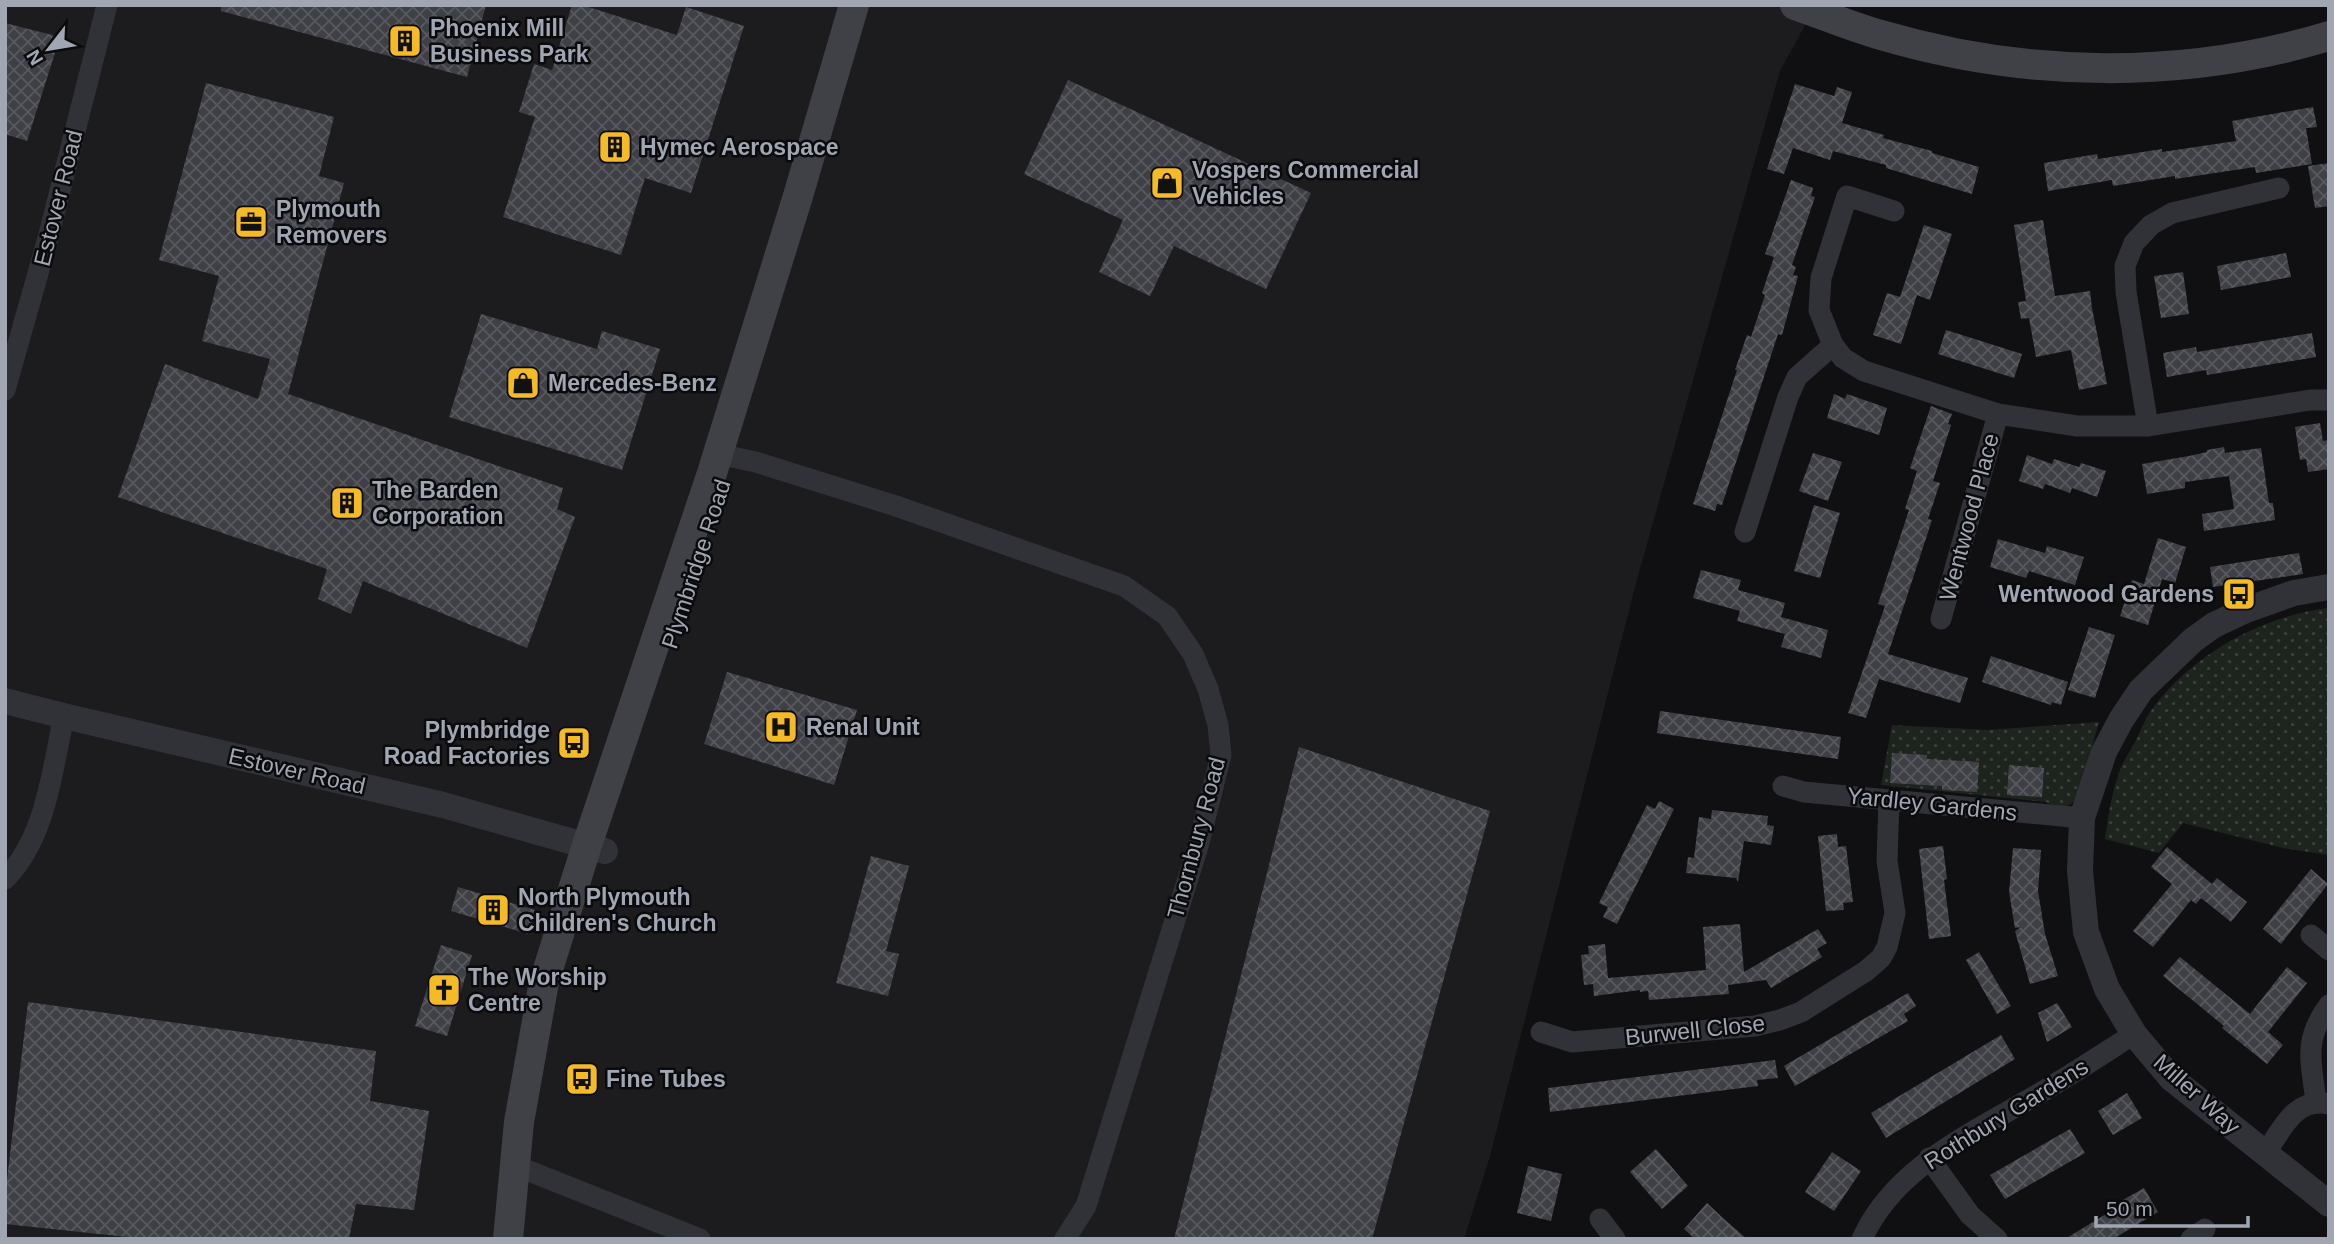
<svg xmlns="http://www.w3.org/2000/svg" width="2334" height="1244" viewBox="0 0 2334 1244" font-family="Arial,sans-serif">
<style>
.built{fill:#1c1c1f}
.grass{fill:url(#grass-dots)}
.building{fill:url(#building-cross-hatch)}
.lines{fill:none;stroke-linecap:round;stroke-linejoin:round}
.minor{stroke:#313237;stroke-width:21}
.tertiary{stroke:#313237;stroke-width:26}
.secondary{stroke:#3f4147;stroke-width:30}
.labels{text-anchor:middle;stroke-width:5;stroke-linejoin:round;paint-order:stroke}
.poi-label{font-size:23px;font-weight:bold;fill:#a1a6b3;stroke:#0b0b0d;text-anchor:start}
.street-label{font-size:23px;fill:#a1a6b3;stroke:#0b0b0d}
</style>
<defs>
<pattern id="grass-dots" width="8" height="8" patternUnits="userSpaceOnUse" patternTransform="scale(1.75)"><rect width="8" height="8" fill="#1d241e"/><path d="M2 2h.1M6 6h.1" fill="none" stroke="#3b413c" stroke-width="1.8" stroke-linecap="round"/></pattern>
<pattern id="building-cross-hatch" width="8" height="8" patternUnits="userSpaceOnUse" patternTransform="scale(1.75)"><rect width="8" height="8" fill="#3f4045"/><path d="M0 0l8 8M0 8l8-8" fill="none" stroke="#58595d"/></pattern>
</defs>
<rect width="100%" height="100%" fill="#101012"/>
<path class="built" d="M5 5H1816L1780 71 1636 583 1490 1156 1464 1239H5Z"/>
<g class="grass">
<path d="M2329 608V855L2283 848 2183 823 2159 853 2105 839C2108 818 2111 796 2118 776 2121 764 2129 753 2135 742 2141 730 2147 715 2155 705 2197 652 2262 616 2329 608Z"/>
<path d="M2099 722 2077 800 2061 810 2046 802 1881 785 1892 725 1987 730Z"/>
</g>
<g class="building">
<path d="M221 5H486L467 77 221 11Z"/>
<path d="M572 5H582L677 35 686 7 744 26 691 193 645 178 621 255 503 217 535 117 519 112 534 64 552 70Z"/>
<path d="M5 23 60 37 27 141 5 134Z"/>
<path d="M1068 80 1311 193 1266 289 1174 246 1150 296 1099 272 1123 220 1024 174Z"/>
<path d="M206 83 334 117 319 176 344 183 288 394 563 488 557 509 575 517 527 648 363 581 351 614 318 599 327 569 118 497 165 364 258 399 270 359 202 341 219 276 159 260Z"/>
<path d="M1795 84 1834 96 1837 87 1852 92 1842 123 1884 135 1883 138 1932 151V153L1979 167 1972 194 1886 168V165L1833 151 1830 160 1793 148 1784 174 1767 169Z"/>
<path d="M2313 107 2317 127 2306 128 2312 164 2256 173 2255 167 2175 179V176L2113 186 2112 180 2048 191 2044 163 2097 154 2098 159 2162 149V152L2236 141 2232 121Z"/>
<path d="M2329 163V206L2315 208 2308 166Z"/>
<path d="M1791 180 1813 188 1811 196 1815 197 1792 265 1796 267 1793 275 1798 276 1782 335 1778 334 1722 505 1717 504 1715 511 1693 504 1737 370H1735L1747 335 1751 337 1765 295 1762 293 1774 257 1765 254Z"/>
<path d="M2043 220 2055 296 2090 291 2092 308 2107 384 2079 390 2071 350 2036 357 2029 318 2021 319 2018 302 2026 301 2014 225Z"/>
<path d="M1924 225 1952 234 1930 300 1917 295 1901 344 1873 335 1887 293 1900 297Z"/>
<path d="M2286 253 2291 277 2221 290 2217 266Z"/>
<path d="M2183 272 2189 314 2161 318 2154 276Z"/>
<path d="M481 314 597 349 602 331 660 349 622 470 449 417Z"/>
<path d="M1946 330 2022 354 2014 378 1938 354Z"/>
<path d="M2312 333 2316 357 2207 375 2206 370 2167 377 2163 353 2196 347 2197 352Z"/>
<path d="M1834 394 1845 399 1847 394 1887 408 1879 435 1827 418Z"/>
<path d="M1931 406 1952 414 1948 424 1951 425 1933 481 1940 483 1928 519 1932 520 1888 654 1968 678 1960 703 1879 679 1866 718 1848 713 1885 606 1878 604 1909 510 1905 509 1917 471 1910 468Z"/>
<path d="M2320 423 2323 441 2329 440V469L2308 472 2306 459 2300 460 2295 427Z"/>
<path d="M2224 447 2225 453 2261 448 2269 503H2273L2275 520 2204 531 2202 514 2234 509 2229 476 2185 482V488L2147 494 2142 464 2189 456 2207 452V450Z"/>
<path d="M1813 453 1842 462 1828 501 1799 491Z"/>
<path d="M2027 455 2052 464 2054 459 2079 467 2081 463 2106 471 2097 497 2072 488 2070 493 2045 484 2043 489 2019 481Z"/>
<path d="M1814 505 1840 513 1820 578 1794 571Z"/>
<path d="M2158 538 2186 547 2175 583 2162 579 2148 625 2120 616 2132 580 2144 584Z"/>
<path d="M1998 539 2045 553 2047 546 2084 557 2075 585 2029 571 2026 578 1990 567Z"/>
<path d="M2299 553 2303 574 2213 587 2210 567Z"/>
<path d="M1701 570 1741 580 1738 590 1785 603 1781 617 1828 630 1821 658 1781 647 1785 634 1737 621 1740 611 1693 598Z"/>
<path d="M2089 627 2115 635 2095 698 2068 690Z"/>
<path d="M1991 656 2068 682 2061 705 2052 702 2051 705 1982 682Z"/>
<path d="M727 672 857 710 834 785 704 744Z"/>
<path d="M1660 711 1841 737 1838 759 1657 733Z"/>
<path d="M1299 747 1490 811 1372 1239H1174Z"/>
<path d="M1892 753 1927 755V759L1979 762 1977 792 1942 790V786L1890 783Z"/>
<path d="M2009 765 2044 768 2042 797 2007 795Z"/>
<path d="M1659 801 1674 809 1617 924 1603 917 1608 907 1599 903 1647 805 1655 809Z"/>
<path d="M1712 810 1768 816 1767 825 1774 826 1771 845 1744 841 1738 882 1736 878 1686 873 1688 857 1694 858 1699 817 1711 819Z"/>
<path d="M1837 834 1838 847 1846 846 1853 902 1843 903 1844 910 1826 911 1818 836Z"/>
<path d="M1943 846 1947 879 1944 880 1951 936 1929 939 1919 849Z"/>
<path d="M2167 847 2212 884 2217 878 2247 902 2231 922 2201 898 2196 904 2191 900 2153 947 2133 931 2172 884 2151 867Z"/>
<path d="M2013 848 2041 850 2038 891 2045 934 2058 976 2030 984 2015 931 2021 927 2015 928 2009 892Z"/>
<path d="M871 856 909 866 886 951 899 954 888 996 836 983Z"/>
<path d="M2311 869 2328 884 2281 944 2263 929Z"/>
<path d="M458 887 535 910 528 934 451 911Z"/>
<path d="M1740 924 1744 972 1818 929 1827 943 1817 949 1822 957 1771 988 1766 980 1728 985 1729 994 1649 1000 1648 991 1640 992V990L1594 996 1593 984 1584 985 1581 955 1589 954 1588 946 1605 944 1608 978 1706 970 1703 927Z"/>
<path d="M441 945 472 955 447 1036 415 1026Z"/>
<path d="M1979 952 2011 1006 1997 1014 1966 960Z"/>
<path d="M2180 957 2250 1014 2287 967 2307 983 2268 1032 2283 1045 2267 1064 2222 1028 2224 1026 2163 976Z"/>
<path d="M1908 993 1916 1006 1904 1014 1908 1021 1795 1086 1784 1066Z"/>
<path d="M28 1002 376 1051 370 1101 429 1111 414 1210 356 1204 349 1239H146L5 1224V1197Z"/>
<path d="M2057 1003 2072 1027 2047 1042 2038 1013Z"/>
<path d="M2001 1035 2015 1059 1886 1138 1871 1113Z"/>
<path d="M1775 1060 1778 1078 1757 1080 1758 1086 1550 1112 1548 1088Z"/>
<path d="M2127 1093 2142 1118 2113 1135 2098 1111Z"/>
<path d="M2070 1129 2085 1153 2005 1199 1990 1175Z"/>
<path d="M1656 1149 1688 1186 1662 1209 1630 1172Z"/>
<path d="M1832 1152 1861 1171 1834 1211 1805 1192Z"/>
<path d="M1528 1166 1562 1174 1551 1221 1517 1213Z"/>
<path d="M2144 1188 2158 1212 2113 1239H2065L2116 1208 2114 1205Z"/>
<path d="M1707 1203 1725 1220 1747 1239H1695L1684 1229Z"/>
</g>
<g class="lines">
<g class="minor">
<path d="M1894 211 1847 196 1821 278 1819 310 1833 345 1843 358 1864 371 1998 414 2077 426H2148L2310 400H2329"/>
<path d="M5 390 48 238 107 5"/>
<path d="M2148 426 2126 292 2125 266 2134 243 2151 225 2172 213 2279 188"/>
<path d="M718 454 756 462 896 506 1124 586 1167 616 1193 654 1208 689 1218 725 1221 755 1199 843 1086 1206 1065 1239"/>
<path d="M1745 532 1788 397 1797 377 1833 345"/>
<path d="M1941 619 1998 414"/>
<path d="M1783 786 1804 792 2082 818"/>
<path d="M5 879C46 838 52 771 64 716"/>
<path d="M2311 935 2329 950"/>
<path d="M1541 1032 1572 1042 1755 1026 1780 1020 1801 1012 1866 971 1881 958 1887 947 1895 913 1887 861 1889 800"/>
<path d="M2316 1101C2311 1061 2303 1040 2329 1005"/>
<path d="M2266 1153C2281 1130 2296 1096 2329 1104"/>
<path d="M1929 1158 1970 1215 1997 1239"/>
<path d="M514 1165 700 1239"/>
<path d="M1600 1219 1615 1239"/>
<path d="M1862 1239C1894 1168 1970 1134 2033 1097 2068 1077 2101 1055 2134 1034"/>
<path d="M2191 1239 2205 1229"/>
</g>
<g class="tertiary">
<path d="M2329 587 2294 593 2246 610 2214 625 2193 640 2141 690 2121 720 2104 752 2082 818 2080 871 2086 932 2107 989 2134 1034 2171 1078 2329 1204"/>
<path d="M5 701 64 716 443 805 605 851"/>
</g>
<g class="secondary">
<path d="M1795 5C1824 15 1852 27 1881 35 2027 78 2183 80 2329 36"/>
<path d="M508 1239 519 1122 544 982 587 845 712 473 798 196 854 5"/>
</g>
</g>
<defs>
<symbol id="building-square" viewBox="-11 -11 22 22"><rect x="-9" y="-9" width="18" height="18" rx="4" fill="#f4bb26" stroke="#0b0b0d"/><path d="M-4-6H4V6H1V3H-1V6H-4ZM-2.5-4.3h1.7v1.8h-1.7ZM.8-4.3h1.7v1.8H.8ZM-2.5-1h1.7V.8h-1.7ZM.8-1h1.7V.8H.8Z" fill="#111"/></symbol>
<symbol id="shop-square" viewBox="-11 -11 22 22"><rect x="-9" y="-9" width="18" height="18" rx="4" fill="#f4bb26" stroke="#0b0b0d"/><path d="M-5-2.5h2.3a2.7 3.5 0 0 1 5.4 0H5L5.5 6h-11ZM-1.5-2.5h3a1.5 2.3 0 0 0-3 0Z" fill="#111"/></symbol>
<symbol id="office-square" viewBox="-11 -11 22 22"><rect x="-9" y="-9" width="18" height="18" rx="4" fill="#f4bb26" stroke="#0b0b0d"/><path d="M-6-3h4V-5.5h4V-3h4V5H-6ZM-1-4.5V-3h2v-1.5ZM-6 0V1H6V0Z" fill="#111"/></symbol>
<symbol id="bus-square" viewBox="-11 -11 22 22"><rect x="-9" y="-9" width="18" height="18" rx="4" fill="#f4bb26" stroke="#0b0b0d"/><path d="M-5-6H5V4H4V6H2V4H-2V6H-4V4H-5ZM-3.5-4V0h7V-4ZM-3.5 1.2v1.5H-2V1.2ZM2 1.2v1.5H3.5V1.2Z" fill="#111"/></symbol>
<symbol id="hospital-square" viewBox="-11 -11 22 22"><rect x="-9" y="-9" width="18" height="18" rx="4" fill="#f4bb26" stroke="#0b0b0d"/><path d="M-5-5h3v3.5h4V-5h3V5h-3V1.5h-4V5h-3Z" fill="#111"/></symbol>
<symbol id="church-square" viewBox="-11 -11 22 22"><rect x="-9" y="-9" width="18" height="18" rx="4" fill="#f4bb26" stroke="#0b0b0d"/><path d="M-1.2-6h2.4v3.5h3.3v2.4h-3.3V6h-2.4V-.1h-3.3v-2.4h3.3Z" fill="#111"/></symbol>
</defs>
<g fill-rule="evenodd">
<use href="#building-square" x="386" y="22" width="38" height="38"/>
<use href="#building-square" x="596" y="128" width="38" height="38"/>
<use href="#shop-square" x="1148" y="164" width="38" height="38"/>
<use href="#office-square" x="232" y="203" width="38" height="38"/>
<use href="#shop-square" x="504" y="364" width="38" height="38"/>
<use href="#building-square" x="328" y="484" width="38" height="38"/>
<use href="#bus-square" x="2220" y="575" width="38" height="38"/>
<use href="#hospital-square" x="762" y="708" width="38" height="38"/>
<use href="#bus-square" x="555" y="724" width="38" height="38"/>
<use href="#building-square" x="474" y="891" width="38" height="38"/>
<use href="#church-square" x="425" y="971" width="38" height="38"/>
<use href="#bus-square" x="563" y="1060" width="38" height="38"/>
</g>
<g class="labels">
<g class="poi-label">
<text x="430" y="36">Phoenix Mill<tspan x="430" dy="26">Business Park</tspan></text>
<text x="640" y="155">Hymec Aerospace</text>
<text x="1192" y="178">Vospers Commercial<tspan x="1192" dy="26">Vehicles</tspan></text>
<text x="276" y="217">Plymouth<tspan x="276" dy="26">Removers</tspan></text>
<text x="548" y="391">Mercedes-Benz</text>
<text x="372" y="498">The Barden<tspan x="372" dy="26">Corporation</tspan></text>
<text x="2214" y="602" text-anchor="end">Wentwood Gardens</text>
<text x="806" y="735">Renal Unit</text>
<text x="550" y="738" text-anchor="end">Plymbridge<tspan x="550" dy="26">Road Factories</tspan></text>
<text x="518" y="905">North Plymouth<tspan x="518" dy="26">Children's Church</tspan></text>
<text x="468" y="985">The Worship<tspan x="468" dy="26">Centre</tspan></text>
<text x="606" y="1087">Fine Tubes</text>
</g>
<g class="street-label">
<text transform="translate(58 198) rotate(-76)" y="8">Estover Road</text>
<text transform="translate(1969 517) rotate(-75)" y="8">Wentwood Place</text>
<text transform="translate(696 564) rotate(-72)" y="8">Plymbridge Road</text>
<text transform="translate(297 771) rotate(13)" y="8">Estover Road</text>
<text transform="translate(1932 804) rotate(6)" y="8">Yardley Gardens</text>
<text transform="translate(1196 838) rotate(-75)" y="8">Thornbury Road</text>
<text transform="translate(1695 1030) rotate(-6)" y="8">Burwell Close</text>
<text transform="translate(2197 1094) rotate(42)" y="8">Miller Way</text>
<text transform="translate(2006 1114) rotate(-32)" y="8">Rothbury Gardens</text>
</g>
</g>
<rect width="2334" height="1244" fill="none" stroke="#a1a6b3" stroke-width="14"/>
<g transform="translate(49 49) rotate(239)" stroke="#0b0b0d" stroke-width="5" paint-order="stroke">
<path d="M0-5L12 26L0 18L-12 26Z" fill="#a1a6b3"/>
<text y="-10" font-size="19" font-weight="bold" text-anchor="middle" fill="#a1a6b3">N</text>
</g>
<path d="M2096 1216v10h152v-10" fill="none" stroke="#a1a6b3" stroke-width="3.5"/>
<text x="2106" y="1216" font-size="21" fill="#a1a6b3" stroke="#0b0b0d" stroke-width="5" paint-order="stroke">50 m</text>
</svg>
